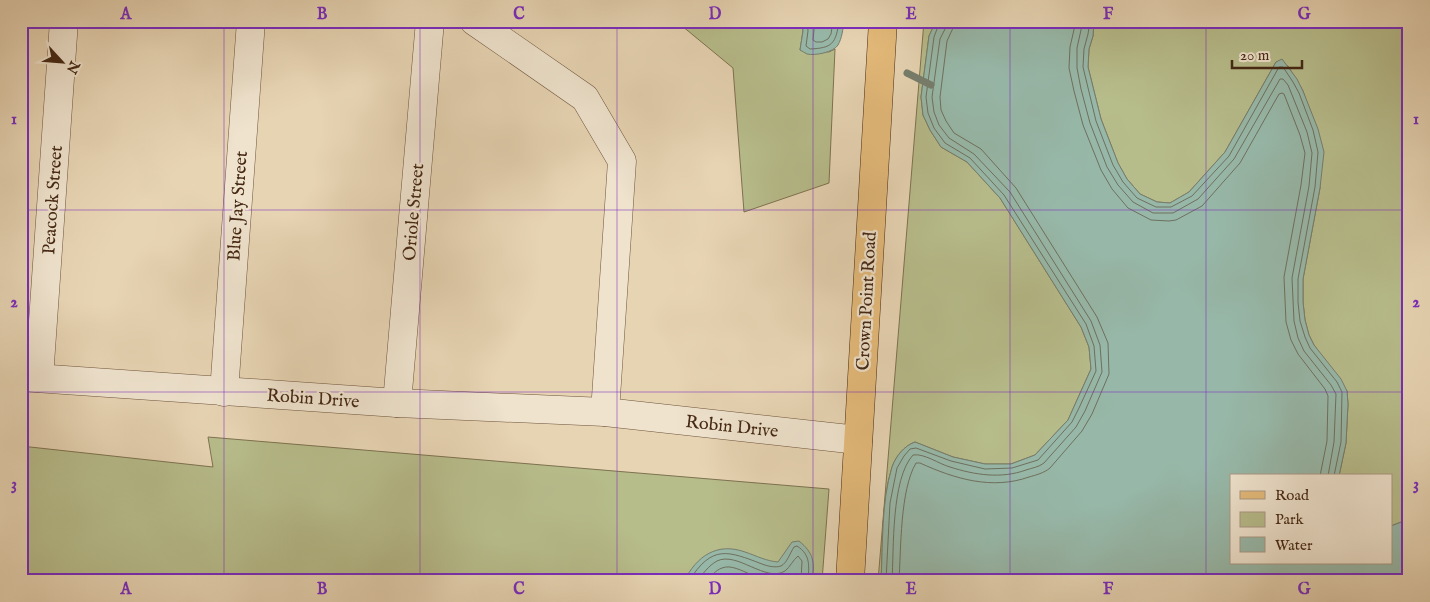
<svg xmlns="http://www.w3.org/2000/svg" width="1430" height="602" viewBox="0 0 1430 602" font-family="'IM FELL English',serif">
<style>
.green{fill:#b7bc8b;stroke:#7e7250}
.water{fill:#97b8a9;stroke:#767e6d}
.lines{fill:none;stroke-linecap:round;stroke-linejoin:round}
.shore{stroke:#6e705e;stroke-width:1}
.stream{stroke:#767e6d;stroke-width:7}
.minor-casing{stroke:#6e533c;stroke-width:29}
.major-casing{stroke:#452814;stroke-width:29}
.minor{stroke:#efe3ce;stroke-width:28}
.major{stroke:#e4ba7a;stroke-width:28}
.grid{fill:none;stroke:#7b2cbf;stroke-width:1;stroke-opacity:0.55}
.labels{text-anchor:middle;stroke-width:4.5;stroke-linejoin:round;paint-order:stroke}
.street-label{font-size:18px;fill:#452814;stroke:#efe3ce}
.neatline{fill:none;stroke:#7b2cbf;stroke-width:2}
.grid-label{font-size:16px;text-anchor:middle;font-weight:bold;fill:#7b2cbf}
</style>
<rect width="100%" height="100%" fill="#e7d4b3"/>
<filter id="stains"><feTurbulence type="fractalNoise" baseFrequency=".004" numOctaves="4"/><feColorMatrix values="0 0 0 0 .2 0 0 0 0 .09 0 0 0 0 .02 0 0 0 .5 -.17"/></filter>
<radialGradient id="worn" r=".72"><stop offset=".6" stop-color="#630" stop-opacity="0"/><stop offset="1" stop-color="#630" stop-opacity=".3"/></radialGradient>
<g class="green">
<path d="M676 21H802L803 31 800 50 829 52 835 49 829 183 744 212 733 68Z"/>
<path d="M924 21H936L929 36 921 97 923 115 930 130 941 147 967 162 1000 198 1081 327 1089 347 1091 369 1068 420 1035 455 1011 464H985L953 457 915 442C904 446 896 456 892 467 881 502 883 544 881 581H878Z"/>
<path d="M1094 21H1409V519L1391 526V476H1339L1346 443 1348 404 1347 391 1314 345 1309 335 1305 320 1303 302V279L1320 188 1309 109 1303 91 1288 66 1276 62 1225 152 1189 192 1170 203 1157 202 1140 194 1127 179 1118 163 1101 119 1088 67 1089 49 1093 36Z"/>
<path d="M208 437 829 489 822 581H21V446L213 467Z"/>
</g>
<g class="water">
<path d="M802 21H844C843 29 842 38 838 45 834 52 815 56 807 54 805 53 802 51 800 50L803 31Z"/>
<path d="M936 21H1094L1093 36 1089 49 1088 67 1101 119 1118 163 1127 179 1140 194 1157 202 1170 203 1189 192 1225 152 1276 62 1282 59 1297 79 1303 91 1318 129 1324 152 1320 188 1303 279V302L1305 320 1309 335 1314 345 1341 379 1347 391 1348 404 1346 443 1339 476H1231V563H1391V526L1409 519V581H881C883 544 881 503 892 467 896 456 904 446 915 442L953 457 985 464H1011L1035 455 1068 420 1091 369 1089 347 1081 327 1000 198 967 162 941 147 930 130 923 115 921 97 929 36Z"/>
<path d="M799 541C814 553 815 563 812 581H684C697 556 717 542 745 552 757 556 766 561 778 562L792 542Z"/>
</g>
<g class="lines">
<g class="shore">
<path d="M807 21 808 31 806 46 810 49C832 48 836 44 839 21"/>
<path d="M814 21V30L813 40 816 42H822L828 39 831 34 833 21"/>
<path d="M1076 21 1070 47 1069 68 1074 91 1083 125 1101 170 1112 189 1128 208 1151 220 1169 221 1176 220 1202 206 1240 163 1279 94 1282 93 1284 94 1300 135 1305 153 1301 185 1284 277 1286 322 1291 340 1298 354 1325 389 1328 396 1327 441 1320 476"/>
<path d="M1083 21 1077 48V68L1081 89 1090 123 1107 167 1118 185 1133 202 1153 213H1173L1198 199 1234 159 1280 79H1283L1288 85 1307 132 1312 153 1309 186 1292 278 1294 321 1298 338 1304 351 1331 385 1336 394 1334 442 1328 476"/>
<path d="M1090 21 1088 34 1084 49 1083 67 1096 121 1113 165 1123 182 1137 198 1156 207H1171L1192 196 1229 156 1279 67H1283L1293 82 1299 93 1313 130 1318 152 1315 187 1298 279V302L1300 321 1305 337 1310 348 1337 382 1342 392 1341 442 1334 476"/>
<path d="M689 581C712 544 728 551 762 564 767 566 775 568 781 566 787 563 790 553 794 547L797 546C811 555 809 566 808 581"/>
<path d="M697 581C703 574 708 566 717 561 737 551 766 583 785 571 790 567 793 560 798 556L802 561 801 581"/>
<path d="M707 581C711 576 716 570 722 568 740 561 761 591 791 576L794 578V581"/>
<path d="M886 581 890 503 897 468 904 456 910 449 916 448 951 461 985 469 1012 468 1038 460 1072 422 1079 408 1096 371 1094 346 1086 324 1004 195 970 158 945 143 934 128 928 113 926 97 934 37 940 21"/>
<path d="M892 581C894 549 891 479 913 455 924 453 939 464 950 467 975 475 1001 479 1026 470 1032 468 1039 467 1044 463L1076 427 1085 411 1102 372 1100 345 1091 321 1010 192 974 154 949 138 939 125 934 112 932 97 940 39 946 27V21"/>
<path d="M899 581C901 549 900 490 916 463H920C955 479 992 490 1029 477 1036 475 1044 473 1050 468L1082 431 1092 414 1109 374 1108 343 1097 317 1016 188 981 149 954 133 946 121 941 110 940 97 947 41 953 28 954 21"/>
</g>
<path class="stream" d="M907 73 931 85"/>
<defs>
<g id="minor">
<path d="M474 21 585 98 622 161 605 412"/>
<path d="M21 377 397 403 605 412 858 440"/>
<path d="M39 378 64 21"/>
<path d="M224 392 251 21"/>
<path d="M397 403 430 21"/>
</g>
<path id="major" d="M850 581 883 21"/>
</defs>
<use href="#minor" class="minor-casing"/>
<use href="#major" class="major-casing"/>
<use href="#minor" class="minor"/>
<use href="#major" class="major"/>
</g>
<path class="grid" d="M224 21V581M420 21V581M617 21V581M813 21V581M1010 21V581M1206 21V581M21 210H1409M21 392H1409"/>
<g class="labels">
<g class="street-label">
<text transform="translate(52 200) rotate(-86)" y="6">Peacock Street</text>
<text transform="translate(237 206) rotate(-86)" y="6">Blue Jay Street</text>
<text transform="translate(413 212) rotate(-85)" y="6">Oriole Street</text>
<text transform="translate(866 301) rotate(-87)" y="6">Crown Point Road</text>
<text transform="translate(313 398) rotate(4)" y="6">Robin Drive</text>
<text transform="translate(732 426) rotate(6)" y="6">Robin Drive</text>
</g>
</g>
<rect width="1430" height="602" fill="none" stroke="#e7d4b3" stroke-width="55"/>
<rect x="1230" y="474" width="162" height="90" fill="#efe3ce" stroke="#ab9884"/>
<rect x="1240" y="491" width="25" height="8" fill="#e4ba7a" stroke="#ab9884"/>
<text x="1275" y="500" font-size="15" fill="#452814">Road</text>
<rect x="1240" y="512" width="25" height="15" fill="#b7bc8b" stroke="#ab9884"/>
<text x="1275" y="524" font-size="15" fill="#452814">Park</text>
<rect x="1240" y="537" width="25" height="15" fill="#97b8a9" stroke="#ab9884"/>
<text x="1275" y="550" font-size="15" fill="#452814">Water</text>
<g transform="translate(62 62) rotate(116)" stroke="#efe3ce" stroke-width="4" paint-order="stroke">
<path d="M0-4L9 19L0 12L-9 19Z" fill="#452814"/>
<text y="-8" font-size="14" font-weight="bold" text-anchor="middle" fill="#452814">N</text>
</g>
<path d="M1232 60v8h70v-8" fill="none" stroke="#452814" stroke-width="2.5"/>
<text x="1240" y="60" font-size="15" fill="#452814" stroke="#efe3ce" stroke-width="4" paint-order="stroke">20 m</text>
<rect x="28" y="28" width="1374" height="546" class="neatline"/>
<g class="grid-label">
<text x="126" y="19">A</text>
<text x="322" y="19">B</text>
<text x="519" y="19">C</text>
<text x="715" y="19">D</text>
<text x="911" y="19">E</text>
<text x="1108" y="19">F</text>
<text x="1304" y="19">G</text>
<text x="14" y="124">1</text>
<text x="1416" y="124">1</text>
<text x="14" y="307">2</text>
<text x="1416" y="307">2</text>
<text x="14" y="489">3</text>
<text x="1416" y="489">3</text>
<text x="126" y="594">A</text>
<text x="322" y="594">B</text>
<text x="519" y="594">C</text>
<text x="715" y="594">D</text>
<text x="911" y="594">E</text>
<text x="1108" y="594">F</text>
<text x="1304" y="594">G</text>
</g>
<rect width="100%" height="100%" filter="url(#stains)"/>
<rect width="100%" height="100%" fill="url(#worn)"/>
</svg>
